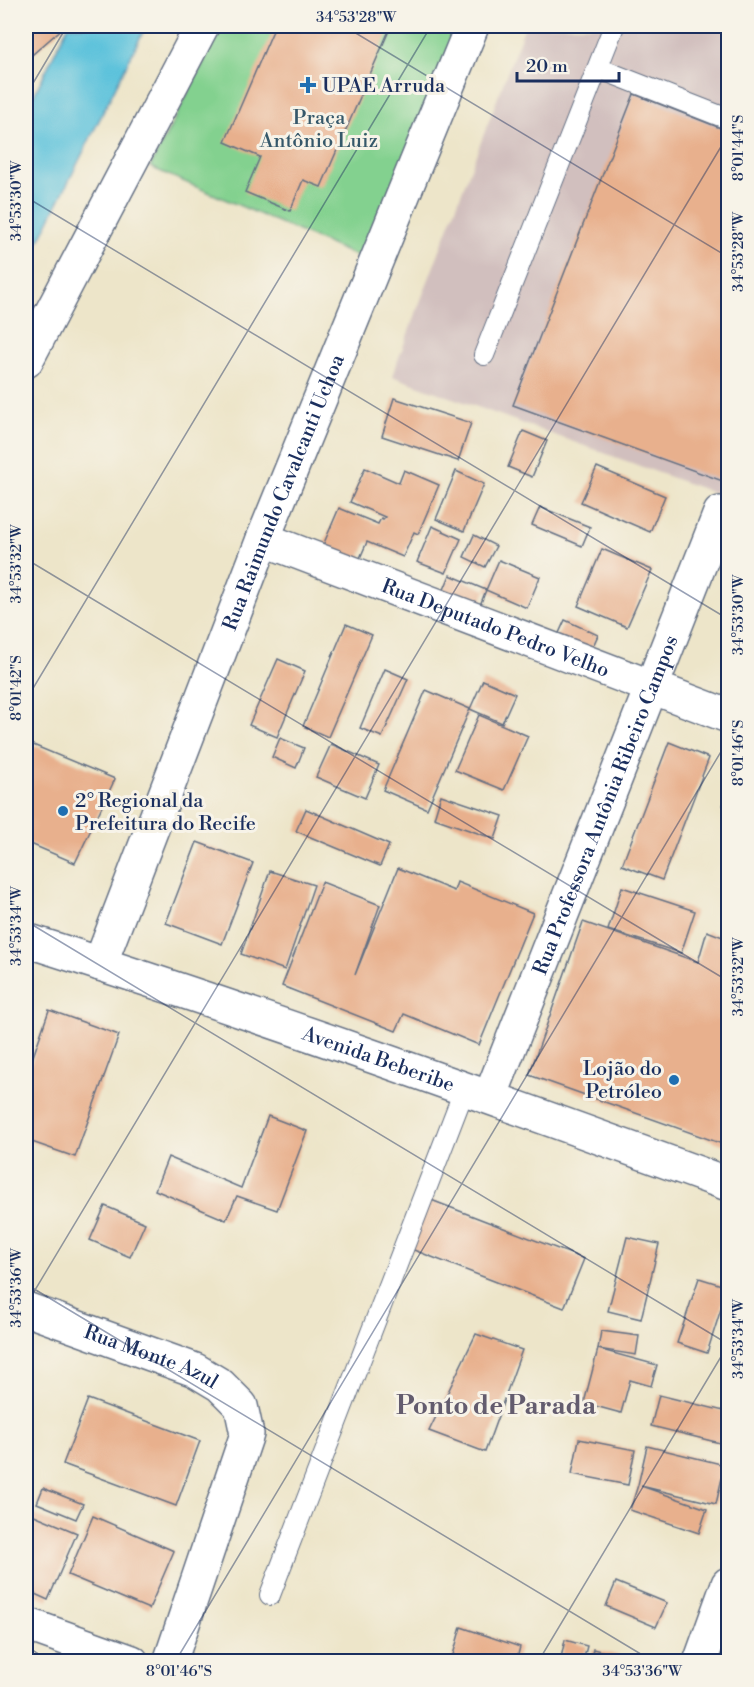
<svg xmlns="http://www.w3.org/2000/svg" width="754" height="1687" viewBox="0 0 754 1687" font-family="'Libre Bodoni',serif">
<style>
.industrial{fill:#d1bfbe}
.green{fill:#83d18f;stroke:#4f8076;stroke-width:1.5}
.water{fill:#5dc2db;stroke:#3c789c;stroke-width:1.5}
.building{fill:#e8b08d}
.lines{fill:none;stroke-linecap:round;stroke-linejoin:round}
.service-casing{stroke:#646f83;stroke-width:22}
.minor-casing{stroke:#646f83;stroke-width:36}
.tertiary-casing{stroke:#646f83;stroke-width:36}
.secondary-casing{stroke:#646f83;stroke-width:36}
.primary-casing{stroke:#646f83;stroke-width:36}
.service{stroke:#fff;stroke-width:20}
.minor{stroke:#fff;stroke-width:33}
.tertiary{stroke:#fff;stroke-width:33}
.secondary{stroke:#fff;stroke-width:33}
.primary{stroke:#fff;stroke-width:33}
.ticks{fill:none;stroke:#1b2f5e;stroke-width:1.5;stroke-opacity:0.45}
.poi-dot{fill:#1f6fb2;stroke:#f7f3e8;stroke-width:2}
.labels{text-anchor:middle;stroke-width:6;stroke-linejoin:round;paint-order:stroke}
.poi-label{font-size:20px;fill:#1b2f5e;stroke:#f7f3e8;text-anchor:start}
.park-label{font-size:20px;fill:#35586a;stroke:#f7f3e8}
.street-label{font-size:20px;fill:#1b2f5e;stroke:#f7f3e8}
.district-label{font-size:26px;font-weight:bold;fill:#635c6e;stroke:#f7f3e8}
.neatline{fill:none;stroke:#1b2f5e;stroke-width:2}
.ticks-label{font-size:15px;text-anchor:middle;fill:#1b2f5e}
</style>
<rect width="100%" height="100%" fill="#f7f3e8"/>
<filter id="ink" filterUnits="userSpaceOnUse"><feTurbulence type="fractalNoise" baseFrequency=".0167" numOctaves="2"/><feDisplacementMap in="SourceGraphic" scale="12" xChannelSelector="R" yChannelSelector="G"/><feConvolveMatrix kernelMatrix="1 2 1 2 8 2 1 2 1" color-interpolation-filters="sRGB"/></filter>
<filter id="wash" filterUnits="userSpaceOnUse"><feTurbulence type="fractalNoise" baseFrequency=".008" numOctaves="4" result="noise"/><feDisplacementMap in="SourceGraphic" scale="24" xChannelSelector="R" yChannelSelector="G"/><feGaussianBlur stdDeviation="1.35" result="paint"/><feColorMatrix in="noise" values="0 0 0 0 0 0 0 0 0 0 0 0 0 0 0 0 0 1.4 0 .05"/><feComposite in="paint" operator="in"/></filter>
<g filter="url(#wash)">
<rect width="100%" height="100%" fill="#ede5c9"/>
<path class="industrial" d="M525 26H728V498L392 376Z"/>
<path class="green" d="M222 26H458L368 261 150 167Z"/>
<path class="water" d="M68 26H146L26 267V111Z"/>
<g id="blocks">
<g class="building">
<path d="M26 26H65L26 60Z"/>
<path d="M275 26H287L292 28 293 26H391L321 187 303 180 290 211 245 192 260 157 225 142Z"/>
<path d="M634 94 728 131V483L513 405Z"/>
<path d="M394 398 471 423 458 461 382 436Z"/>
<path d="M523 431 547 441 532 477 508 467Z"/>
<path d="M597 467 665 496 650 532 581 502Z"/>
<path d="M365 468 399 483 404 470 439 485 418 534 414 532 403 557 367 542 357 565 321 550 339 508 378 524 381 518 383 519 385 517 350 502Z"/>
<path d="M456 471 484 484 464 531 436 519Z"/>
<path d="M540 507 590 527 582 546 532 525Z"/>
<path d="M432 526 461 539 446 573 417 562Z"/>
<path d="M474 535 496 546 485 567 464 557Z"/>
<path d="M602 549 652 570 627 627 578 606Z"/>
<path d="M499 560 540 577 527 608 486 590 479 608 443 592 450 575 486 590Z"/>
<path d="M565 620 598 635 588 657 555 642Z"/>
<path d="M346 624 372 635 328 737 303 726Z"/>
<path d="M278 659 305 671 277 737 249 725Z"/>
<path d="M385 669 408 679 382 737 360 728Z"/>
<path d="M483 680 515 694 502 723 470 709Z"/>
<path d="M426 690 470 709 427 809 383 790Z"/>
<path d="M479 715 528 736 504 790 455 770Z"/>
<path d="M280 738 304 748 296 768 272 757Z"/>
<path d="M26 742 115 779 75 863 26 842Z"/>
<path d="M669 742 709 758 662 880 622 865Z"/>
<path d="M331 744 379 765 365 798 316 777Z"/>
<path d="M728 793V807L723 805Z"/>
<path d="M441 795 503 816 495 839 434 818Z"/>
<path d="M306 809 389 845 380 866 296 831Z"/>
<path d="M197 842 253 863 222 944 166 923Z"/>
<path d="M398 868 454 891 457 882 533 913 479 1045 404 1014 396 1031 282 986 322 882 380 905 355 975Z"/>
<path d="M270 871 314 885 285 970 241 954Z"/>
<path d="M622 887 695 911 681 953 608 930Z"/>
<path d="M583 922 698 962 707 931 728 939V1146L529 1075Z"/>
<path d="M49 1010 119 1035 75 1157 26 1140V1077Z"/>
<path d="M268 1116 307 1131 277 1210 237 1196 226 1220 155 1190 168 1157 241 1188Z"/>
<path d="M426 1198 584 1259 564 1308 406 1247Z"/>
<path d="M105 1206 145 1223 130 1257 90 1240Z"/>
<path d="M627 1237 659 1244 641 1319 608 1311Z"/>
<path d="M699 1278 728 1287 707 1353 677 1343Z"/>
<path d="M601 1331 639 1336 636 1355 598 1349Z"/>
<path d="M476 1334 522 1350 485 1452 429 1431Z"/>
<path d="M598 1349 657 1365 651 1386 630 1380 621 1413 584 1403Z"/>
<path d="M659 1395 728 1412V1445L651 1426Z"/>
<path d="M88 1399 200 1441 176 1506 63 1464Z"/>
<path d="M579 1439 635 1450 628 1485 572 1474Z"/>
<path d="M647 1446 725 1465 716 1504 641 1486 707 1509 699 1533 630 1510 638 1485Z"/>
<path d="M43 1488 83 1504 76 1519 37 1503Z"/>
<path d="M27 1512 77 1533 48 1600 26 1590V1517Z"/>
<path d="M93 1516 174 1551 149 1609 68 1575Z"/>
<path d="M616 1582 667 1603 656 1627 606 1606Z"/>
<path d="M461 1627 520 1647 516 1662H451Z"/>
<path d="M565 1640 587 1646 583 1662H560Z"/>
<path d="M593 1649 637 1661V1662H590Z"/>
</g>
</g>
</g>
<g filter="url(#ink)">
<use href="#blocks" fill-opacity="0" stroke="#646f83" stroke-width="1.5"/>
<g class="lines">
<defs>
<g id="service">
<path d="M598 68 728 119"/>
<path d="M484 355 614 26"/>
<path d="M270 1595 465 1088"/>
</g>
<g id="minor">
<path id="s1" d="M263 539 728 716"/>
<path id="s2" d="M100 964 263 539 472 26"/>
<path id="s3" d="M490 1097 720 513"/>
<path id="s4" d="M26 1309 195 1370 220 1385 241 1406 247 1434 170 1662"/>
<path d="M26 1624 132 1662"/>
</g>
<path id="tertiary" d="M700 1662 728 1584"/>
<path id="secondary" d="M26 361 202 26"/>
<g id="primary">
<path id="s5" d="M26 940C262 1015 495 1099 728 1184"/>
</g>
</defs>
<use href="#service" class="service-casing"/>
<use href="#minor" class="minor-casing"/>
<use href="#tertiary" class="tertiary-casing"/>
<use href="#secondary" class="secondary-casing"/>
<use href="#primary" class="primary-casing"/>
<use href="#service" class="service"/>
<use href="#minor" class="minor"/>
<use href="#tertiary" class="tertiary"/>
<use href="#secondary" class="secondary"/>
<use href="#primary" class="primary"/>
</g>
</g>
<path class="ticks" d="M344 26 728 257M26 95 67 26M26 197 728 619M26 559 728 981M26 700 431 26M26 921 728 1344M26 1284 654 1662M26 1305 728 135M26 1646 51 1662M175 1662 728 740M538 1662 728 1345"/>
<g class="poi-dot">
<path d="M305 76h6v6h6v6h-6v6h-6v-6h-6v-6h6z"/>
<circle cx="63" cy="811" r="6"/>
<circle cx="674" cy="1080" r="6"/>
</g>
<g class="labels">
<g class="poi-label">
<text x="322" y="92">UPAE Arruda</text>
<text x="75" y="807">2° Regional da<tspan x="75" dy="23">Prefeitura do Recife</tspan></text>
<text x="662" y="1075" text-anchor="end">Lojão do<tspan x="662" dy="23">Petróleo</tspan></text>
</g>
<g class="park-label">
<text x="319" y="124">Praça<tspan x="319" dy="23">Antônio Luiz</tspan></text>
</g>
<g class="street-label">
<text dy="7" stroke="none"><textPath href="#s2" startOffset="506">Rua Raimundo Cavalcanti Uchoa</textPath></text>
<text dy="7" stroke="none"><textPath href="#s1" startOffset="249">Rua Deputado Pedro Velho</textPath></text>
<text dy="7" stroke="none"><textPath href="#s3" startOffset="314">Rua Professora Antônia Ribeiro Campos</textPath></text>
<text dy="7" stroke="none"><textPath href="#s5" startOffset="372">Avenida Beberibe</textPath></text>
<text dy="7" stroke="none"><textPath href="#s4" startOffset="134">Rua Monte Azul</textPath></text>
</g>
<g class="district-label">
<text x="496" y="1414">Ponto de Parada</text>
</g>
</g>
<rect width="754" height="1687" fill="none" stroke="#f7f3e8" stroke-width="66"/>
<path d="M517 72v9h102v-9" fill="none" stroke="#1b2f5e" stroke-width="3"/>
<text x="526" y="72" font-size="18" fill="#1b2f5e" stroke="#f7f3e8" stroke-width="4.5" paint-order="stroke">20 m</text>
<rect x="33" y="33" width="688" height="1621" class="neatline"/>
<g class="ticks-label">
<text x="356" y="22">34°53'28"W</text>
<text transform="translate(738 148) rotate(-90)" y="5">8°01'44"S</text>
<text transform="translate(16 201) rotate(-90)" y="5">34°53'30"W</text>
<text transform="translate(738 252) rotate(-90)" y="5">34°53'28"W</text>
<text transform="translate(16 564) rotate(-90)" y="5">34°53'32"W</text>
<text transform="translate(738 615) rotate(-90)" y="5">34°53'30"W</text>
<text transform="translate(16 688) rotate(-90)" y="5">8°01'42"S</text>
<text transform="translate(738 753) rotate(-90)" y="5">8°01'46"S</text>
<text transform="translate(16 926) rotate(-90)" y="5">34°53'34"W</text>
<text transform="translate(738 977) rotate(-90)" y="5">34°53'32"W</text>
<text transform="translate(16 1288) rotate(-90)" y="5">34°53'36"W</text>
<text transform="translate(738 1339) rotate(-90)" y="5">34°53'34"W</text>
<text x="179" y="1676">8°01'46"S</text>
<text x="642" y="1676">34°53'36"W</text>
</g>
</svg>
